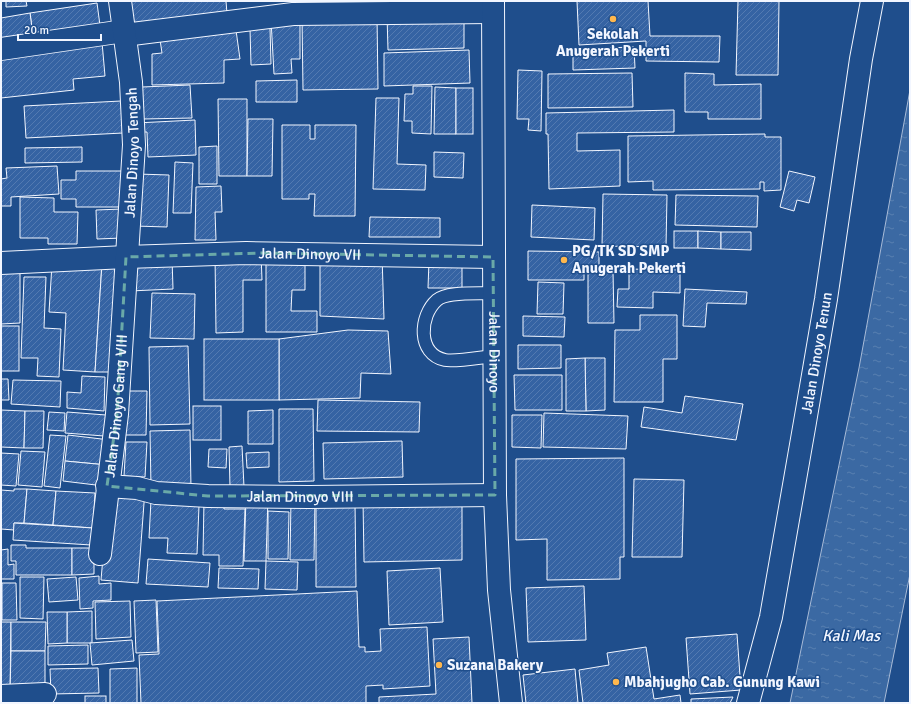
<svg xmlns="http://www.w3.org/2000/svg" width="911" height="704" viewBox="0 0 911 704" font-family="Signika,sans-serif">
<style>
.water{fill:url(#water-ripples);stroke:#a8bbd7}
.building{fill:url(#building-hatch);stroke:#f2f6ff}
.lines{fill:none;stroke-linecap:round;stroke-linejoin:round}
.lane-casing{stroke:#f2f6ff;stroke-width:14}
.street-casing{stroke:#f2f6ff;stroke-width:24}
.secondary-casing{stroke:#f2f6ff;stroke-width:24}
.lane{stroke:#1f4e8c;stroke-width:12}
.street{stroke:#1f4e8c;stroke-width:22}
.secondary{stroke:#1f4e8c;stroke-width:22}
.marked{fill:none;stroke:#6aa9a8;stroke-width:3;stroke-dasharray:8 5;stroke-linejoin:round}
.poi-dot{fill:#ffb74d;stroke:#1f4e8c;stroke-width:1.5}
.labels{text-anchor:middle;stroke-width:3;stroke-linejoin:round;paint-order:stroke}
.poi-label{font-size:15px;font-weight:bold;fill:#f2f6ff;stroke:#1f4e8c;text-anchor:start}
.street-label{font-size:15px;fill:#f2f6ff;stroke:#1f4e8c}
.water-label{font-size:16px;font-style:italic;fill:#f2f6ff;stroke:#1f4e8c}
</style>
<defs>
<pattern id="water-ripples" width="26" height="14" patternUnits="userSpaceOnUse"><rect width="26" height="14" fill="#3b69a3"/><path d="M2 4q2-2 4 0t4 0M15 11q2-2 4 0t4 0" fill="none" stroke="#587fb1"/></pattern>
<pattern id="building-hatch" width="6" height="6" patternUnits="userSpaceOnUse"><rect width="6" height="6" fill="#3563a3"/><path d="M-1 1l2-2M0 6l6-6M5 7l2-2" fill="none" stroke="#537ab1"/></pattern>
</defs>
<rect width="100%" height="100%" fill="#1f4e8c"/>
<path class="water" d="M910 90V574L884 703H790L859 368Z"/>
<g class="building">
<path d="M6 1H26L27 6 6 7Z"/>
<path d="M129 1H226L227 14 132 24Z"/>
<path d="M577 1H648L650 36H720L719 62 646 61V41L579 45Z"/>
<path d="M738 1H779L778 75H736Z"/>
<path d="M97 3 101 33 34 43 30 13Z"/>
<path d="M30 13 34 43 1 48V18Z"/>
<path d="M464 13V48L388 50 387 15Z"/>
<path d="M377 16 378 89 303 90 302 18Z"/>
<path d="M300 19V59H291L292 73 274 74 271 20Z"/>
<path d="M235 23 240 59 224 60V83L152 85V54L162 53 159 33Z"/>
<path d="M270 28 271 64 251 65 250 29Z"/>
<path d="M102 42 105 76 73 79 74 90 1 98V53Z"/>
<path d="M634 47 635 68 573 70V49Z"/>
<path d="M469 50 470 83 384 86V53Z"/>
<path d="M518 70 542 71 541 131 528 130 529 119H517Z"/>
<path d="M632 73 633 107 548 108V74Z"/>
<path d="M685 73 714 74V85L761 84V119H708V112H685Z"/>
<path d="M297 80V102H256V81Z"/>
<path d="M190 85 192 118 143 119 142 87Z"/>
<path d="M413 86H432L431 134 412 133V121H404L405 94H413Z"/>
<path d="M435 87 456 88V134H434Z"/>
<rect x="456" y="88" width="17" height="46"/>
<path d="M376 98H399L397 164 426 165 425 190 373 189Z"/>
<path d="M218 99H247V176H219Z"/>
<path d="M121 101 123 133 26 138 24 106Z"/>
<path d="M674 110V132L577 133V151L620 150V186L549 189 548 134H546V113Z"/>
<path d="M248 119H273L272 176H247Z"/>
<path d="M195 120 196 155 148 157 147 132H137L136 123Z"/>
<path d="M282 125H310V139H315V125H356L355 216H314L315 194H309V199H282Z"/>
<path d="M765 134V137H781V190L764 191V182H760V189L653 190V181L628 182V136Z"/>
<path d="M217 146V184H199V147Z"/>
<path d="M82 147V162L25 163V148Z"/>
<path d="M434 152 464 153 463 178 434 177Z"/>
<path d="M175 162 193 163 191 213H173Z"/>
<path d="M57 166 59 194 11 197V206H1V179L7 178 6 168Z"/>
<path d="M76 171H123V207H76V199H61V180H76Z"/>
<path d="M789 171 815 177 809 203 797 200 794 211 780 207Z"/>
<path d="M137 174 169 175 167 227 135 226Z"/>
<path d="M221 186 222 212H215L216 240H195L196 187Z"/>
<path d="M603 194 667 195 666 247 602 246Z"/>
<path d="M676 195 758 196 757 227 675 225Z"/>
<path d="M20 197 54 198V212H78L77 244H48V238H20Z"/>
<path d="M532 205 595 208 594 240 531 237Z"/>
<path d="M122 209V238L97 239 96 210Z"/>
<path d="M370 217 440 218V237H369Z"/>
<rect x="674" y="231" width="24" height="17"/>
<path d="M698 231 721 232V249L698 248Z"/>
<path d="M721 232H751V250L721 249Z"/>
<path d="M528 251 599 252V267H584V280H528Z"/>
<path d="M261 254 262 280H243V332L216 333 215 255Z"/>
<path d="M382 255 384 319 320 316V257Z"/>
<path d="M172 258 173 289 130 291 128 260Z"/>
<path d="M266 259H305V290H292L291 311H317V332H266Z"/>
<path d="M429 261H462V288H428Z"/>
<path d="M102 263 95 372 63 370 66 313 49 312 52 264Z"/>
<path d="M102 263 122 264 116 372H95Z"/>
<path d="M1 267H20V323L1 324Z"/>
<path d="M629 269 680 270V293L653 292V308L617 307 618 289H629Z"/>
<path d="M613 271 614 323H588V272Z"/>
<path d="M24 277H46L44 328 61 329 59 377 37 376 38 358H21Z"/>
<path d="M538 282 564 283 563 314H537Z"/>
<path d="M685 289 747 292 746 304 707 303 705 327 683 326Z"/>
<path d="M152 293 195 294 194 339 150 338Z"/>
<path d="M640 315H677V359H663V402H614L615 330H640Z"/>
<path d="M523 316 565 317 564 337 523 336Z"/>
<rect x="1" y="326" width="18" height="45"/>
<path d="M348 330 388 331 391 374 361 373 360 398 279 400V339Z"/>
<rect x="204" y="339" width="75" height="61"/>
<path d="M518 345H561V368L518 369Z"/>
<path d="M188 346 190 424 150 425 149 347Z"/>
<path d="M585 358H605V410L586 411Z"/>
<path d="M585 358 586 411H566V359Z"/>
<path d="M514 375H562V410H515Z"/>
<path d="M82 376 105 377 104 411 67 408V392L81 393Z"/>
<path d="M1 379H8L9 400H1Z"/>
<path d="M13 380 61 381 60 407 11 404Z"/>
<path d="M125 391H147L146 435H124Z"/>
<path d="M685 396 743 404 736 440 641 427 644 407 682 413Z"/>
<path d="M318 400 420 402 419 432 317 431Z"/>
<rect x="193" y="406" width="28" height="34"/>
<path d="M279 409H313L314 481 279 482Z"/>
<path d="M1 410 25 411 24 448 1 447Z"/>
<path d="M273 410V444H248V411Z"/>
<path d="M25 411H44L43 448H24Z"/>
<path d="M49 412 65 413 64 431 47 430Z"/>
<path d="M67 412 106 415 104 436 65 433Z"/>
<path d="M544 413 628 416 626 449 543 447Z"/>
<path d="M512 415H542L541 448 512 447Z"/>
<path d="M190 430 191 488H151L150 431Z"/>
<path d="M50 435 66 436 60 488 44 486Z"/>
<path d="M68 435 110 440 107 465 65 461Z"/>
<path d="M402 441 403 477 324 479 323 443Z"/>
<path d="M126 442H147L145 477 124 476Z"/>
<path d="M242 446 244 487H230L229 447Z"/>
<path d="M209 449H227L226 468 208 467Z"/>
<path d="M21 451 45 452 42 487 18 485Z"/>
<path d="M269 452V467L247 468 246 453Z"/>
<path d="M1 453 19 454 16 486 1 485Z"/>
<path d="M624 458V557H620V579L547 580V539L516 540V459Z"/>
<path d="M65 461 107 465 104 486 63 481Z"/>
<path d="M634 479 684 480 682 557H632Z"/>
<path d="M109 488 145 490 138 583 101 580Z"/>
<path d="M14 489H27L24 523H14V530L1 529V490L14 491Z"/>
<path d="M27 489 56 491 53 525 24 523Z"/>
<path d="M56 491 95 493 93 528 53 525Z"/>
<path d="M246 497H268L266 561H244Z"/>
<path d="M462 498V560L364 562 363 500Z"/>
<path d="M291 499H315L314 560H290Z"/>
<path d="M151 500 199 506 197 554 167 553 168 538H149Z"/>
<path d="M204 501 224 502V509H245L243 566H219V555H203Z"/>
<path d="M355 501 356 587H316V502Z"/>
<path d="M268 511 289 512 288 559H268Z"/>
<path d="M14 523 93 528 91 545 13 540Z"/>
<path d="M11 545H26V548H72V575H16V561H11Z"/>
<path d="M72 548H94V574L72 575Z"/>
<path d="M8 549V565L14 564V579H1V550Z"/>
<path d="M148 559 210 563 208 587 146 584Z"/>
<path d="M266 561 298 562 297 590 265 589Z"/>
<path d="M219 568 259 569 258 589 218 588Z"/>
<path d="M440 568 443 622 389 625 387 571Z"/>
<path d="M99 576V584L111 583V600L93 601V608L80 609 79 578Z"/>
<path d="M20 577H44L43 619 20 618Z"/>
<path d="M76 577 78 600 49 602 47 579Z"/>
<path d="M2 583H16L17 620H2Z"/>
<path d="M584 586 586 640 528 642 526 588Z"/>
<path d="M357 591 359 647H365V652L381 651 380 629 427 627 430 686 383 689V685L366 686V703H141L139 655 159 654 157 601Z"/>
<path d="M156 600 158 652 136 653 134 601Z"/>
<path d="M130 601 131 637 96 639 95 602Z"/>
<path d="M92 611V643H67V612Z"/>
<path d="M47 612H67V643L48 644Z"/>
<path d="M1 622H11L10 694H1Z"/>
<path d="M11 622H46L45 651H11Z"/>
<path d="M737 634 741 690 690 694 686 638Z"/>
<path d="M469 637 472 703H379V697L436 694 433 639Z"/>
<path d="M132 640 134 661 92 665 90 643Z"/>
<path d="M88 645V664L48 665V646Z"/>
<path d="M646 647 654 699 680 695 681 703H583L579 670 609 665 607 653Z"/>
<path d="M11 651H45V694H10Z"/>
<path d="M98 668 99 693 51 694 50 669Z"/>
<path d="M137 668V703H110V669Z"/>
<path d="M575 669 578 703H526L523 675Z"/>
<rect x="85" y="696" width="21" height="7"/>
<path d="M733 697 730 703H691V699Z"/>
</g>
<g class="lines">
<defs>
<path id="lane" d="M493 293C479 294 447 291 437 300 419 316 417 354 445 360 455 362 483 357 494 356"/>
<g id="street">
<path d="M124 35 293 14 492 12"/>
<path d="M1 49 124 31"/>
<path id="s1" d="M1 263 126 257 246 253 493 257"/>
<path id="s2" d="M107 486 137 488 156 493 208 496 309 497 495 495"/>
<path id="s3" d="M100 554 117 414 134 145 131 82 120 1"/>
<path d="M1 696 45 694"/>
<path id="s4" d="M748 703 771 617 805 422 826 299 861 59 872 1"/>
</g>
<g id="secondary">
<path id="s5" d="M493 1 495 495 499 590 511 703"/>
</g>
</defs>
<use href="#lane" class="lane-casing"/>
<use href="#street" class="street-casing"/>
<use href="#secondary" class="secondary-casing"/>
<use href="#lane" class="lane"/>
<use href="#street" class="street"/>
<use href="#secondary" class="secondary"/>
</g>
<path class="marked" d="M262 253 493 257 495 495 208 496 107 486 117 414 126 257Z"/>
<g class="poi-dot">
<circle cx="613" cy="19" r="4"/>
<circle cx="564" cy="260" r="4"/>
<circle cx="439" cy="665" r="4"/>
<circle cx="616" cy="682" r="4"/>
</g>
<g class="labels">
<g class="poi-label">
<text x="613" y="39" text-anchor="middle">Sekolah<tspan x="613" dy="17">Anugerah Pekerti</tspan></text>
<text x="572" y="256">PG/TK SD SMP<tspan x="572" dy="17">Anugerah Pekerti</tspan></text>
<text x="447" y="670">Suzana Bakery</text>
<text x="624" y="687">Mbahjugho Cab. Gunung Kawi</text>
</g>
<g class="street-label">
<text dy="5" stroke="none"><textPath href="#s3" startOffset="403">Jalan Dinoyo Tengah</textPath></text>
<text dy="5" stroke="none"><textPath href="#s1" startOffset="309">Jalan Dinoyo VII</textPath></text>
<text dy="5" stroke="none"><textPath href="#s5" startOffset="351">Jalan Dinoyo</textPath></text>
<text dy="5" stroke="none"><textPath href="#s4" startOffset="357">Jalan Dinoyo Tenun</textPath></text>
<text dy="5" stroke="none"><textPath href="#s3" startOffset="149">Jalan Dinoyo Gang VIII</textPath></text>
<text dy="5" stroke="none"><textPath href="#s2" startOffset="194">Jalan Dinoyo VIII</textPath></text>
</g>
<g class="water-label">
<text x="851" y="641">Kali Mas</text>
</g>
</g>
<rect width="911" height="704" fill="none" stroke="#f2f6ff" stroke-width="4"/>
<path d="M18 34v6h83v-6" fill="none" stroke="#f2f6ff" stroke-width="2"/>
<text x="24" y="34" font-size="12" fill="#f2f6ff" stroke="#1f4e8c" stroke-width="3" paint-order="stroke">20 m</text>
</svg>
